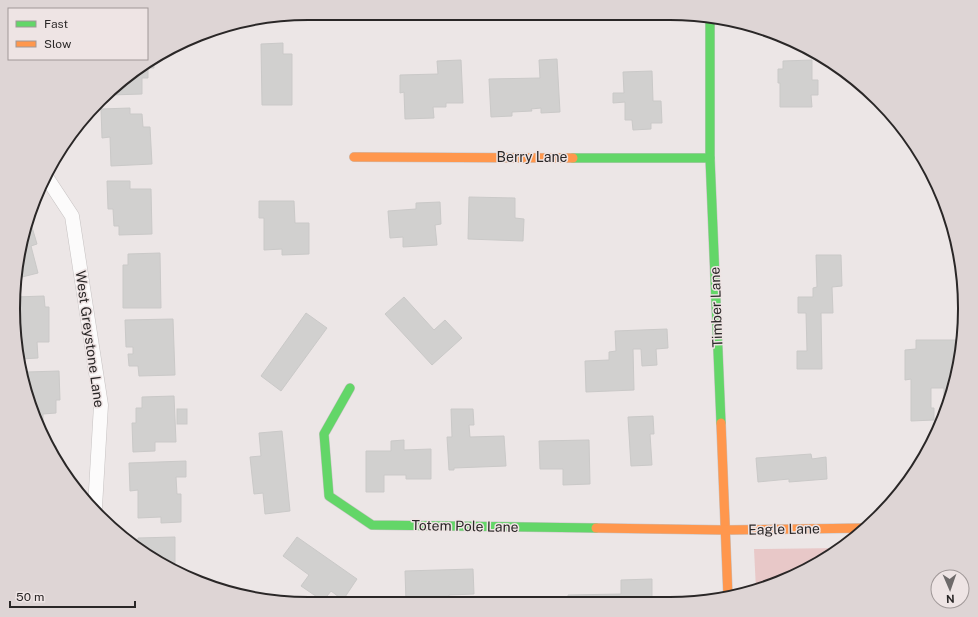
<svg xmlns="http://www.w3.org/2000/svg" width="978" height="617" viewBox="0 0 978 617" font-family="'Public Sans',sans-serif">
<style>
.green{fill:#e8c8c8}
.building{fill:#d1d0cf;stroke:#cac9c8}
.lines{fill:none;stroke-linecap:round;stroke-linejoin:round}
.street-casing{stroke:#c6c2c2;stroke-width:15}
.fast-casing{stroke:#c6c2c2;stroke-width:10}
.slow-casing{stroke:#c6c2c2;stroke-width:10}
.street{stroke:#fcfbfb;stroke-width:14}
.fast{stroke:#63d668;stroke-width:9}
.slow{stroke:#ff974d;stroke-width:9}
.labels{text-anchor:middle;stroke-width:3;stroke-linejoin:round;paint-order:stroke}
.street-label{font-size:14px;fill:#2a2727;stroke:#eee4e4}
.rim{fill:none;stroke:#2a2727;stroke-width:2}
</style>
<rect width="100%" height="100%" fill="#ece6e6"/>
<path class="green" d="M840 548 817 565 756 590 754 549Z"/>
<g class="building">
<path d="M283 43V54H292V105H262L261 44Z"/>
<path d="M153 58 154 68H148V78H142V94L110 95 144 63Z"/>
<path d="M557 59 560 112 541 113V108L531 109 532 111 512 112V116L491 117 489 79 540 78 539 60Z"/>
<path d="M461 60 463 103H446V107H433L434 118 405 119 404 92 400 93V75L438 74 437 61Z"/>
<path d="M812 60V80H818V95H811L812 107H780V83H778V69H783V61Z"/>
<path d="M652 71 653 101H661L662 123H651V129L633 130 632 120H625V102L613 103V93H624L623 72Z"/>
<path d="M130 108V114H142L143 127H150L152 164 111 166 110 137 102 138 101 109Z"/>
<path d="M107 181H130V189H151L152 234 119 235V226H114L113 209H108Z"/>
<path d="M469 197 515 198V218L524 219 523 241 468 239Z"/>
<path d="M259 201H294L295 223H309V254L282 255V249L264 250V218H259Z"/>
<path d="M440 202 441 224 435 225 437 245 403 247V237L390 238 388 211 416 209V203Z"/>
<path d="M29 217 37 244 31 246 38 273 18 278 28 218Z"/>
<path d="M160 253 161 308H123V265H128V254Z"/>
<path d="M816 255H841L842 286 832 287 833 313H821L822 369H797V351H807L806 313H798V297H813V288L817 287Z"/>
<path d="M44 296 45 307H49V342H37L38 358 20 359 18 337H17L13 308 15 297Z"/>
<path d="M404 297 434 330 445 320 462 338 432 365 385 314Z"/>
<path d="M306 313 327 328 281 391 261 376Z"/>
<path d="M173 319 175 375 139 376 138 366H129L128 354H133V347H126L125 320Z"/>
<path d="M667 329 668 348 656 349 657 365 642 366 641 349H633L634 390 586 392 585 361 609 360V352L616 351 615 331Z"/>
<path d="M916 340H962L959 359H952V370H957L955 385 947 406H944V388H931V408H934V420L911 421V379L905 380V350L916 349Z"/>
<path d="M59 371 60 400H56V413L43 414V421L40 422 24 387H27V372Z"/>
<path d="M174 396 176 442H155V451L133 452 132 423H136V408H142V397Z"/>
<rect x="177" y="409" width="10" height="15"/>
<path d="M451 409H473L474 425H469L470 437 504 436 506 466 454 468V470H449L447 437H452Z"/>
<path d="M653 416 654 434H650L652 465 631 466 628 417Z"/>
<path d="M282 431 290 511 265 514 263 493 254 494 250 457 261 456 259 433Z"/>
<path d="M404 440V450L431 449V479H406V475H384V492H366V451H391V441Z"/>
<path d="M589 440 590 484 563 485V469H540L539 441Z"/>
<path d="M51 446H56V457Z"/>
<path d="M811 454 812 459 826 457 827 479 789 482V479L758 482 756 458Z"/>
<path d="M186 461V477H176L177 494H181V522L161 523V517L138 518V490L130 491 129 463Z"/>
<path d="M175 537V570L138 548V538Z"/>
<path d="M297 537 357 579 343 600 331 591 323 601 301 586 309 575 283 556Z"/>
<path d="M473 569 474 594 449 595V599L427 600V602H406L405 571Z"/>
<path d="M652 579V603H612V601H592V603H568V595L621 594V580Z"/>
</g>
<g class="lines">
<defs>
<path id="street" d="M47 178 72 216 101 405 95 507"/>
<g id="fast">
<path d="M710 16V158L721 423"/>
<path d="M573 158H710"/>
<path d="M350 388 324 434 329 496 372 525 596 528"/>
</g>
<g id="slow">
<path d="M354 157 573 158"/>
<path d="M721 423 728 597"/>
<path d="M596 528 725 530 867 528"/>
</g>
</defs>
<use href="#street" class="street-casing"/>
<use href="#fast" class="fast-casing"/>
<use href="#slow" class="slow-casing"/>
<use href="#street" class="street"/>
<use href="#fast" class="fast"/>
<use href="#slow" class="slow"/>
</g>
<g class="labels">
<g class="street-label">
<text x="532" y="162">Berry Lane</text>
<text transform="translate(716 307) rotate(-92)" y="5">Timber Lane</text>
<text transform="translate(90 339) rotate(82)" y="5">West Greystone Lane</text>
<text transform="translate(465 526) rotate(1)" y="5">Totem Pole Lane</text>
<text transform="translate(784 529) rotate(-1)" y="5">Eagle Lane</text>
</g>
</g>
<path d="M0 0H978V617H0ZM308 20H670A288 288 0 0 1 958 308V309A288 288 0 0 1 670 597H308A288 288 0 0 1 20 309V308A288 288 0 0 1 308 20Z" fill="#ded5d5" fill-rule="evenodd"/>
<path class="rim" d="M308 20H670A288 288 0 0 1 958 308V309A288 288 0 0 1 670 597H308A288 288 0 0 1 20 309V308A288 288 0 0 1 308 20Z"/>
<rect x="8" y="8" width="140" height="52" fill="#eee4e4" stroke="#a09898"/>
<rect x="16" y="21" width="20" height="6" fill="#63d668" stroke="#a09898"/>
<text x="44" y="28" font-size="12" fill="#2a2727">Fast</text>
<rect x="16" y="41" width="20" height="6" fill="#ff974d" stroke="#a09898"/>
<text x="44" y="48" font-size="12" fill="#2a2727">Slow</text>
<g transform="translate(950 589) rotate(178)"><circle r="19" fill="#eee4e4" stroke="#a09898"/>
<path d="M0-3L7 15L0 10L-7 15Z" fill="#6e6a6a"/>
<text y="-6" font-size="11" font-weight="bold" text-anchor="middle" fill="#2a2727">N</text>
</g>
<path d="M10 601v6h125v-6" fill="none" stroke="#2a2727" stroke-width="2"/>
<text x="16" y="601" font-size="12" fill="#2a2727" stroke="#eee4e4" stroke-width="3" paint-order="stroke">50 m</text>
</svg>
